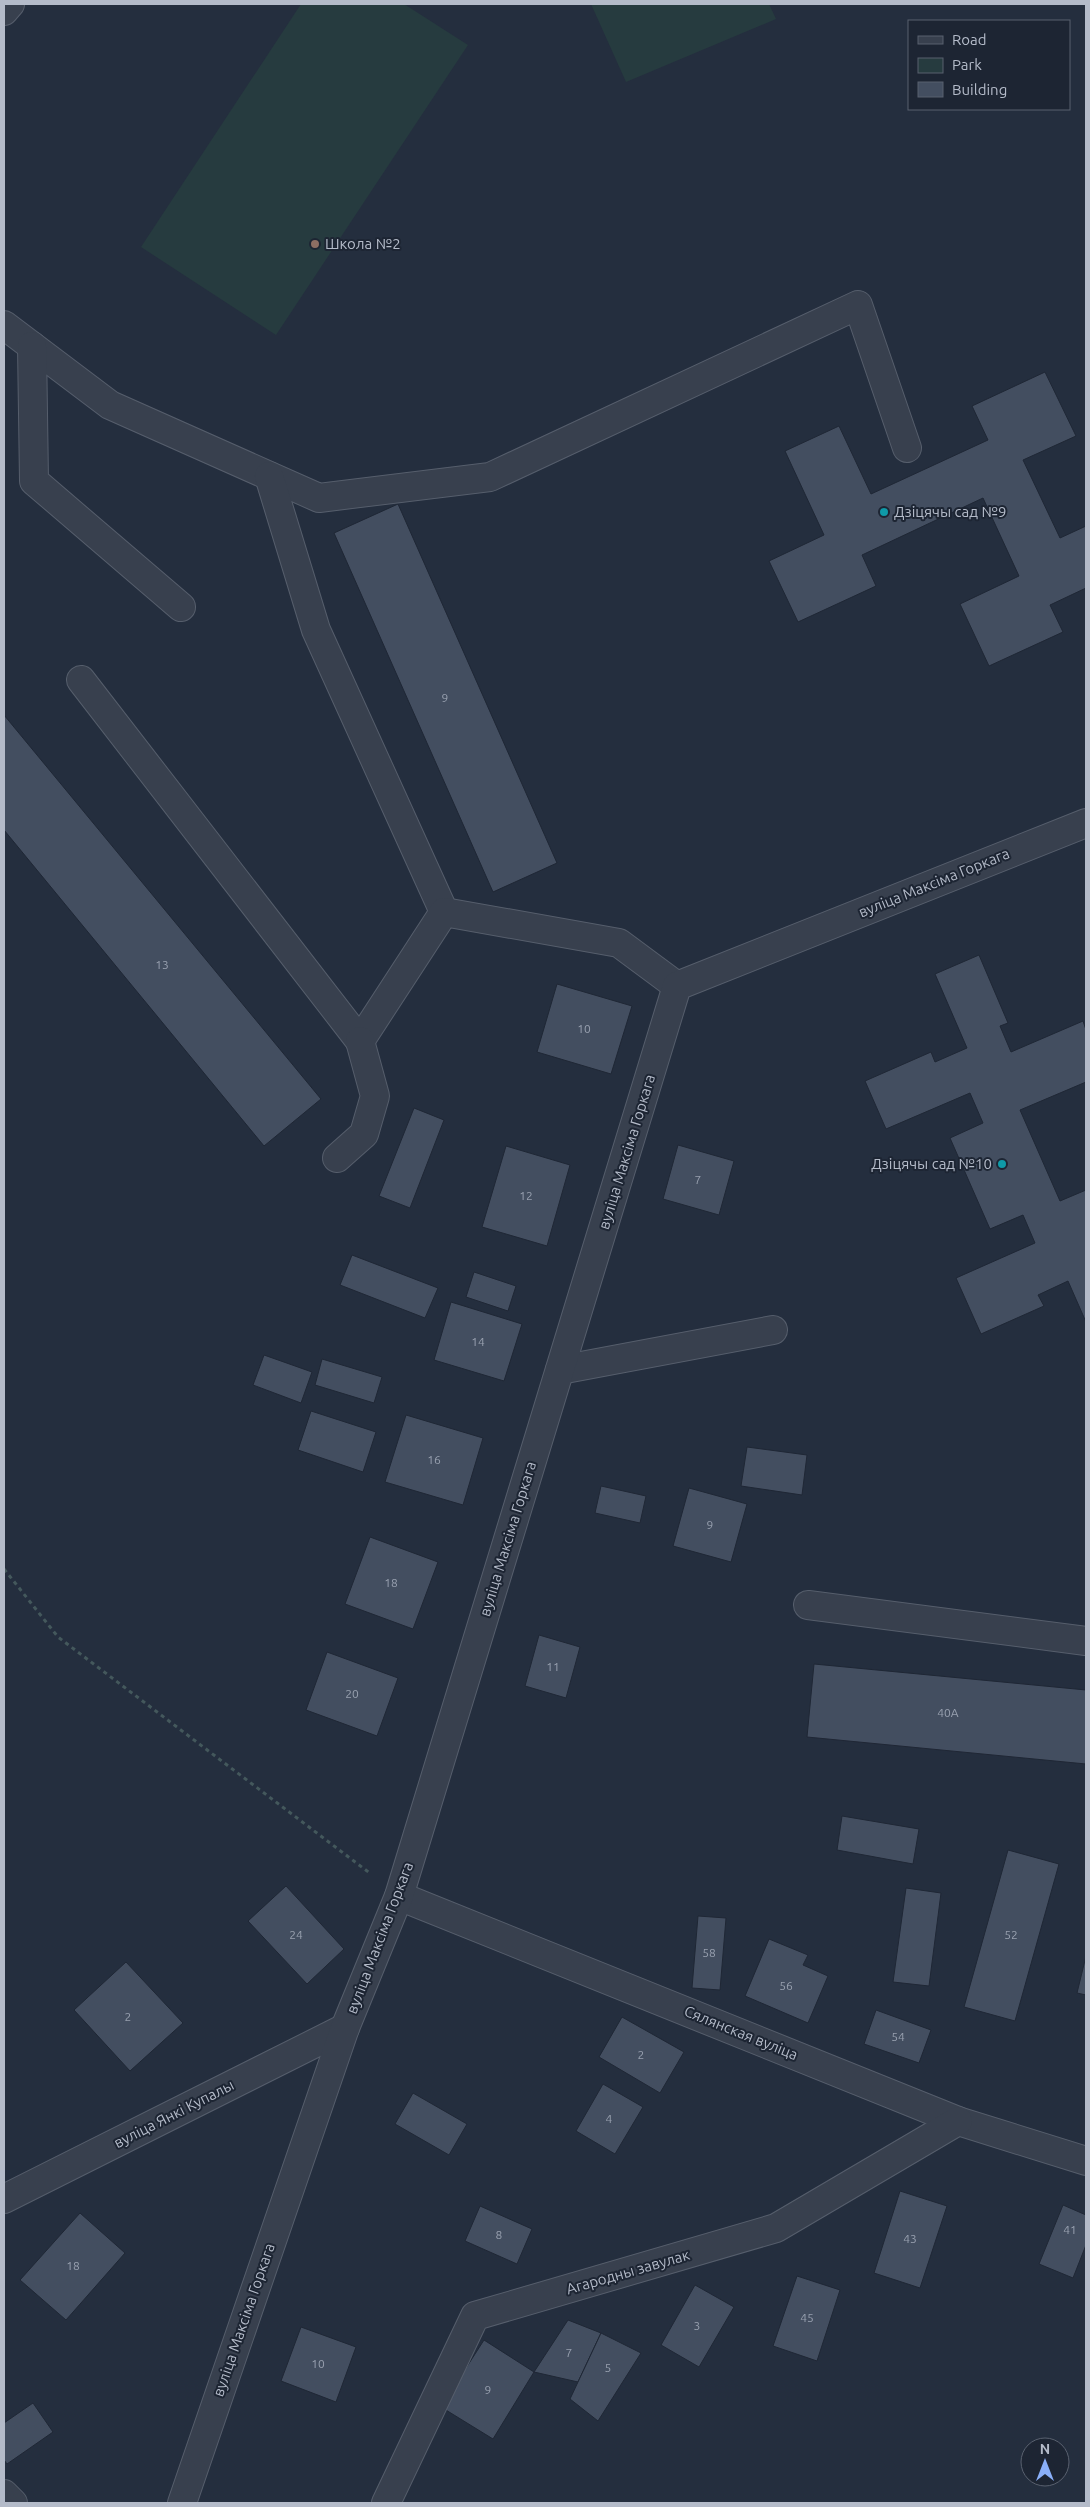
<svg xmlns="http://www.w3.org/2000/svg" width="1090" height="2507" viewBox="0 0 1090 2507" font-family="Ubuntu,sans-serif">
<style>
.green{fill:#263b3f}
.building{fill:#434e60;stroke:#1f2735}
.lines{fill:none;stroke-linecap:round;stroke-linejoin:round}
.minor-casing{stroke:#565e6c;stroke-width:30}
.path{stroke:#44585c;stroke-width:3;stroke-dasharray:4 4;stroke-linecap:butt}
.minor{stroke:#38404e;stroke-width:28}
.education-dot{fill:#8d6e63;stroke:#1d2533;stroke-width:2}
.culture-dot{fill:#0f9aa8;stroke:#1d2533;stroke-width:2}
.labels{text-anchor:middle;stroke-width:4;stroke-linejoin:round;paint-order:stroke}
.number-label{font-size:12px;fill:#98a0af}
.poi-label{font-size:15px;fill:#b4bbc9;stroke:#1d2533;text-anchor:start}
.street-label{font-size:15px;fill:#b4bbc9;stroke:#1d2533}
</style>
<rect width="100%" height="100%" fill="#242e3e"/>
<g class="green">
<path d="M301 4H404L468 45 276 335 141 247Z"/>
<path d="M591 4H769L776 19 626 82Z"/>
</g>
<g class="building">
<path d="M1045 372 1076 436 1023 460 1060 538 1086 526V588L1050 605 1063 632 989 666 960 604 1019 576 983 498 862 555 876 586 798 622 769 561 824 535 785 451 839 426 871 494 988 440 972 406Z"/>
<path d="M398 504 557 863 493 892 334 533Z"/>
<path d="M4 715 321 1099 264 1146 4 830Z"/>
<path d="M979 955 1008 1023 1000 1026 1011 1052 1083 1021 1086 1030V1082L1020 1110 1060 1201 1086 1190V1322L1068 1281 1038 1295 1044 1306 981 1334 956 1278 1035 1243 1023 1215 990 1229 950 1138 983 1123 970 1093 886 1129 865 1081 931 1052 935 1062 967 1048 935 974Z"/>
<path d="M557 984 632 1006 611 1074 537 1052Z"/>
<path d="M414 1108 444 1120 410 1208 379 1196Z"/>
<path d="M678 1145 734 1161 719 1215 663 1199Z"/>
<path d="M506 1146 570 1165 547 1246 482 1227Z"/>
<path d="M352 1255 438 1288 425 1318 340 1285Z"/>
<path d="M474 1272 516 1286 508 1311 466 1297Z"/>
<path d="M451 1302 522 1324 504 1381 434 1360Z"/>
<path d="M264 1355 312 1372 301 1403 253 1385Z"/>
<path d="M322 1359 382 1377 374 1403 315 1385Z"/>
<path d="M311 1411 376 1432 363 1472 298 1450Z"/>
<path d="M406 1415 483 1438 463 1505 385 1482Z"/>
<path d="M747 1447 807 1455 802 1495 741 1486Z"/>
<path d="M601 1486 646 1496 640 1523 595 1513Z"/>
<path d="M689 1488 747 1504 731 1562 673 1546Z"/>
<path d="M370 1537 438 1562 413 1629 345 1604Z"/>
<path d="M539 1635 580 1647 566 1698 525 1686Z"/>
<path d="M327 1652 398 1678 377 1736 306 1710Z"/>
<path d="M814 1664 1086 1690V1764L807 1737Z"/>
<path d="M842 1816 919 1829 913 1864 837 1850Z"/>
<path d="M1008 1850 1059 1864 1015 2021 964 2007Z"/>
<path d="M286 1886 344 1949 307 1984 248 1921Z"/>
<path d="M906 1888 941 1893 929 1986 893 1982Z"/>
<path d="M698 1916 726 1918 720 1990 692 1988Z"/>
<path d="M769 1939 808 1955 803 1965 828 1976 808 2023 745 1996Z"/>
<path d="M1086 1956V1995L1077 1993Z"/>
<path d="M126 1962 183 2023 130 2071 74 2010Z"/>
<path d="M876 2010 931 2030 919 2063 864 2044Z"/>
<path d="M622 2017 684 2052 660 2093 599 2057Z"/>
<path d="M603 2084 643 2107 615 2154 576 2131Z"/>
<path d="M413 2093 467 2124 449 2155 395 2124Z"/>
<path d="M900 2191 947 2206 920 2288 874 2273Z"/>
<path d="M1063 2205 1086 2215V2245L1073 2278 1039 2264Z"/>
<path d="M480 2206 532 2229 517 2264 465 2241Z"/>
<path d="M80 2213 125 2253 66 2320 20 2280Z"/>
<path d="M797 2276 840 2290 817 2361 773 2346Z"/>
<path d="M695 2285 734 2307 699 2367 661 2345Z"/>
<path d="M568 2320 601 2333 578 2382 534 2372Z"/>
<path d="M301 2327 356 2347 336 2402 281 2381Z"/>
<path d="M601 2333 641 2353 598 2421 570 2399Z"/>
<path d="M484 2340 534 2372 493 2439 441 2407Z"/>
<path d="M33 2403 53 2432 7 2464 4 2460V2423Z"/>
</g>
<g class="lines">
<defs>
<g id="minor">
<path d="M4 11 10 4"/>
<path d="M4 325 110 405 319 498 490 477 858 305 907 448"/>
<path d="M32 346 34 481 181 607"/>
<path d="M269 476 316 630 444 912"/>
<path d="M81 680 360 1041 444 912 619 943 677 986"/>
<path d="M337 1158 364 1134 375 1096 360 1041"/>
<path d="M560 1370 773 1330"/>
<path d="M808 1605 1086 1641"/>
<path d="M399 1896 958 2121 1086 2161"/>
<path d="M4 2199 345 2028"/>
<path d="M4 2494 13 2503"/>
<path d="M182 2503 345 2028 399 1896 677 986 1086 823"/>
<path d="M386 2503 475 2316 776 2228 958 2121"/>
</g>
</defs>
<use href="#minor" class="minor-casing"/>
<path class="path" d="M4 1569 58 1637 371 1874"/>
<use href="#minor" class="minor"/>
</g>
<circle class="education-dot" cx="315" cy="244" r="5"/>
<g class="culture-dot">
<circle cx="884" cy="512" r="5"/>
<circle cx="1002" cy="1164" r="5"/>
</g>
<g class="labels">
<g class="number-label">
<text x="445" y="702">9</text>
<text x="162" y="969">13</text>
<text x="584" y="1033">10</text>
<text x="698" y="1184">7</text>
<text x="526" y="1200">12</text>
<text x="478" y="1346">14</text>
<text x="434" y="1464">16</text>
<text x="710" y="1529">9</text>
<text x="391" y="1587">18</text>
<text x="553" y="1671">11</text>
<text x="352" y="1698">20</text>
<text x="948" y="1717">40А</text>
<text x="296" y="1939">24</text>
<text x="1011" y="1939">52</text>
<text x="709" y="1957">58</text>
<text x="786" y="1990">56</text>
<text x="128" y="2021">2</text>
<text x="898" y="2041">54</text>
<text x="641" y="2059">2</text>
<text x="609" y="2123">4</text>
<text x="1070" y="2234">41</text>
<text x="499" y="2239">8</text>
<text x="910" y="2243">43</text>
<text x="73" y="2270">18</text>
<text x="807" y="2322">45</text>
<text x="697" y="2330">3</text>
<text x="569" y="2357">7</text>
<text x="318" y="2368">10</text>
<text x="608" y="2372">5</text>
<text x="488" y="2394">9</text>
</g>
<g class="poi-label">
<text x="325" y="249">Школа №2</text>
<text x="894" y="517">Дзіцячы сад №9</text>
<text x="992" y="1169" text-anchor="end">Дзіцячы сад №10</text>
</g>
<g class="street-label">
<text transform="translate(934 883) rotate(-22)" y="5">вуліца Максіма Горкага</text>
<text transform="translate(627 1152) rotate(-73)" y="5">вуліца Максіма Горкага</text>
<text transform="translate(508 1539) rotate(-73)" y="5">вуліца Максіма Горкага</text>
<text transform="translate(380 1938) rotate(-69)" y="5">вуліца Максіма Горкага</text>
<text transform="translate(741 2033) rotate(22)" y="5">Сялянская вуліца</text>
<text transform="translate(174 2114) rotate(-27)" y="5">вуліца Янкі Купалы</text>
<text transform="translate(628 2272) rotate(-16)" y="5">Агародны завулак</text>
<text transform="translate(244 2320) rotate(-71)" y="5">вуліца Максіма Горкага</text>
</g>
</g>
<rect width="1090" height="2507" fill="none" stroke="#b4bbc9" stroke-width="10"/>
<rect x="908" y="20" width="162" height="90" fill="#1d2533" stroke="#59616f"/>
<rect x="918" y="36" width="25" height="8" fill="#38404e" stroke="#59616f"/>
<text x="952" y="45" font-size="15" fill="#b4bbc9">Road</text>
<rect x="918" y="58" width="25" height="15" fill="#263b3f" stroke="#59616f"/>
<text x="952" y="70" font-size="15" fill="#b4bbc9">Park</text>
<rect x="918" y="82" width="25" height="15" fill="#434e60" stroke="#59616f"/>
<text x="952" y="95" font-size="15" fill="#b4bbc9">Building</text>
<g transform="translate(1045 2462)"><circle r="24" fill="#1d2533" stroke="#59616f"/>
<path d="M0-4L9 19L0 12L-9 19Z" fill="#8aaff8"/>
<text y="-8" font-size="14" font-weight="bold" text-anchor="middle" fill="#b4bbc9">N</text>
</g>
</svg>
